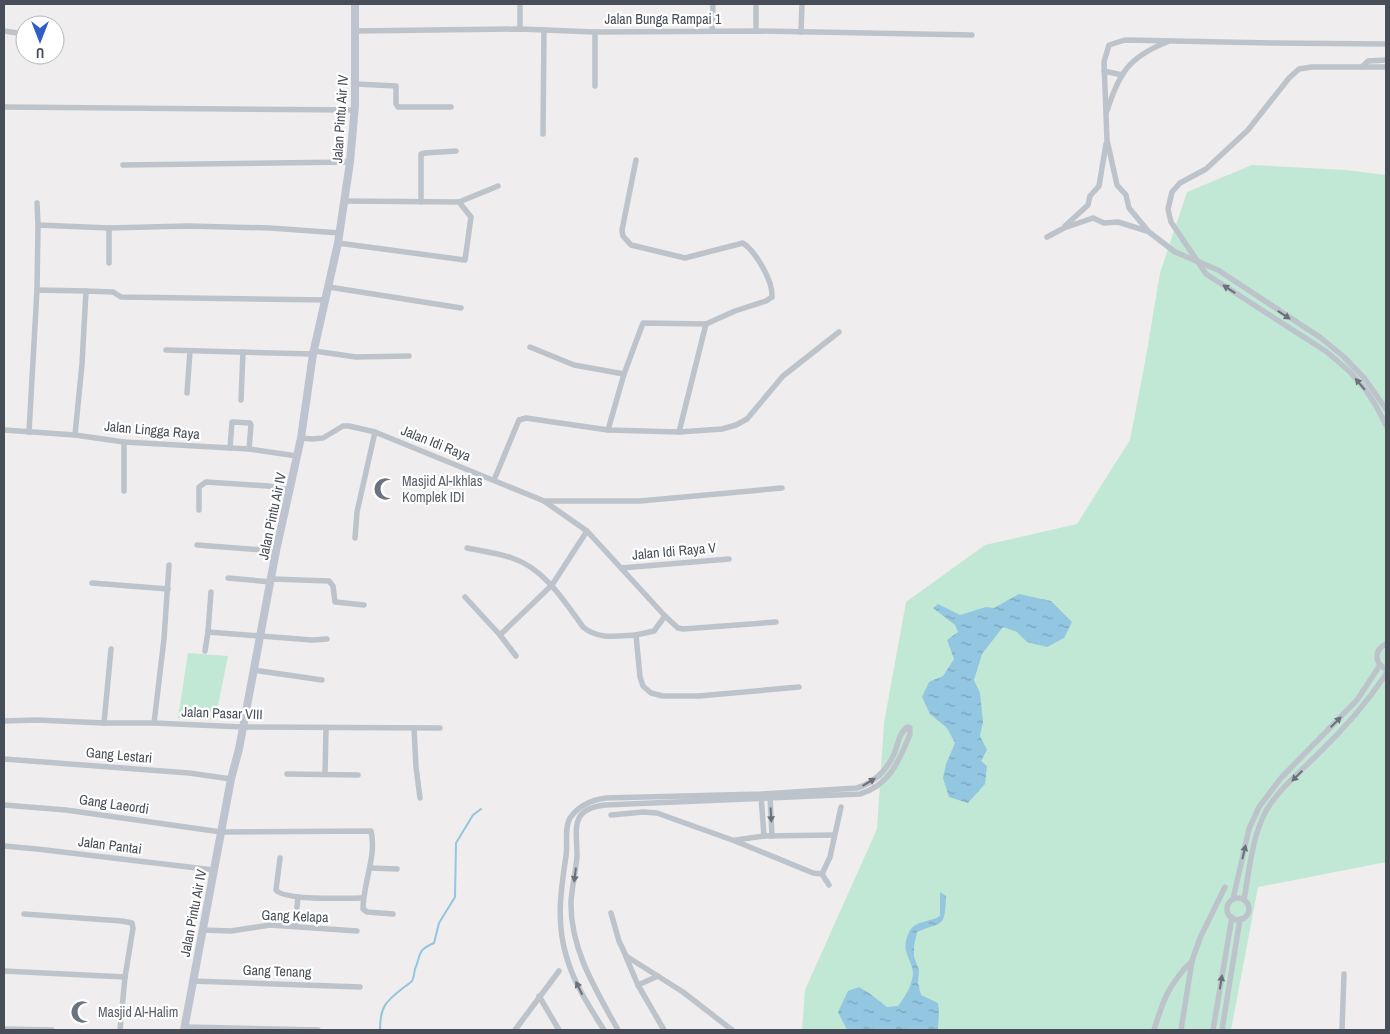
<svg xmlns="http://www.w3.org/2000/svg" width="1390" height="1034" viewBox="0 0 1390 1034" font-family="'Archivo Narrow',sans-serif">
<style>
.grass{fill:#c0e8d5}
.water{fill:url(#water-ripples)}
.lines{fill:none;stroke-linecap:round;stroke-linejoin:round}
.stream{stroke:#93c6e0;stroke-width:2}
.street{stroke:#bdc3ca;stroke-width:5.5}
.secondary{stroke:#bdc3cf;stroke-width:8}
.oneway{fill:#6b717a}
.labels{text-anchor:middle;stroke-width:4.5;stroke-linejoin:round;paint-order:stroke}
.street-label{font-size:14px;fill:#484e58;stroke:#fff}
.worship-label{font-size:14px;fill:#5b616d;stroke:#fff;text-anchor:start}
</style>
<defs>
<pattern id="water-ripples" width="26" height="14" patternUnits="userSpaceOnUse" patternTransform="scale(1.25)"><rect width="26" height="14" fill="#93c6e0"/><path d="M2 4q2-2 4 0t4 0M15 11q2-2 4 0t4 0" fill="none" stroke="#7aa3b8"/></pattern>
</defs>
<rect width="100%" height="100%" fill="#efeded"/>
<g class="grass">
<path d="M1252 165 1345 170 1386 175V863H1381L1258 887 1231 1030H802L805 990 877 829 884 723 906 602 985 545 1077 524 1130 440 1146 357 1160 273 1187 192Z"/>
<path d="M188 653 228 656 215 720 178 718Z"/>
</g>
<g class="water">
<path d="M1019 594 1051 601 1072 622 1064 638 1047 647 1027 642 1017 632 1003 627 982 654 974 680 980 693 983 722 980 736 987 750 981 761 987 766 985 784 968 803 949 797 943 778 946 764 955 743 947 728 930 714 922 697 929 682 943 676 954 659 947 640 958 632 955 625 933 608 938 604 960 615 986 607 994 608Z"/>
<path d="M940 892 946 896C945 928 943 921 917 932L914 946V957L919 970 918 983 921 995 938 1003C940 1013 938 1021 938 1030H847L838 1012 848 991 859 987 869 993 887 1007 898 1006C905 997 912 986 913 974 913 966 908 959 906 951 904 944 908 930 914 926 921 921 932 921 940 916Z"/>
</g>
<g class="lines">
<path class="stream" d="M380 1030C380 1007 385 1002 403 988 406 986 410 983 412 981 414 978 414 973 415 969 422 953 416 951 434 943L439 923 455 897 456 843 473 815 481 809"/>
<g class="street">
<path d="M756 4V31"/>
<path d="M520 29V4"/>
<path d="M4 31 25 34"/>
<path d="M355 31 520 29 595 32 756 31 972 35"/>
<path d="M712 31 713 4"/>
<path d="M595 32V86"/>
<path d="M801 32 802 4"/>
<path d="M1386 44 1272 43 1125 40 1109 45 1104 62 1107 140 1117 185 1126 195 1129 208 1149 232 1175 252 1218 270 1321 338 1344 357 1365 379 1386 409"/>
<path d="M1362 67 1368 61 1386 60"/>
<path d="M1386 67H1312L1299 69 1289 78 1248 130 1206 169 1180 183 1172 192 1168 209 1171 222 1206 274 1327 352 1349 371 1365 389 1375 404 1386 425"/>
<path d="M1104 71 1122 75"/>
<path d="M356 84 396 86V104L398 107H451"/>
<path d="M4 107 354 110"/>
<path d="M1107 111C1119 73 1129 57 1167 42"/>
<path d="M543 134 544 30"/>
<path d="M123 165 350 162"/>
<path d="M344 201 459 202 498 186"/>
<path d="M421 202V154L425 153 456 151"/>
<path d="M37 203 38 225"/>
<path d="M1065 226 1088 205 1090 196 1099 186 1106 144"/>
<path d="M109 228V263"/>
<path d="M1047 237 1064 228 1093 218 1104 223 1118 222 1147 231"/>
<path d="M338 243 465 260 471 217 459 202"/>
<path d="M329 287 461 308"/>
<path d="M37 290 86 291"/>
<path d="M530 347 574 365 624 374"/>
<path d="M166 350 313 354"/>
<path d="M314 351 356 357 409 356"/>
<path d="M187 393 190 351"/>
<path d="M241 400 243 352"/>
<path d="M4 430 75 435 124 442 249 449 297 456"/>
<path d="M608 430 624 374 643 323 706 324 735 311 766 301 772 297C773 281 756 252 743 243L685 258 631 245 623 236 622 230 636 160"/>
<path d="M29 432 37 290 38 225 109 228 188 226 270 228 340 233"/>
<path d="M679 432 706 324"/>
<path d="M75 435 82 364 86 291 113 292 121 297 326 300"/>
<path d="M301 438 312 439 323 438 343 426H349L375 432 544 501 587 531 665 616 678 628 683 629 776 622"/>
<path d="M124 442V491"/>
<path d="M230 448 232 422H234L250 423 251 425 249 449"/>
<path d="M494 480 519 420 526 418 608 430 679 432 722 429 736 425 747 419 783 376 839 332"/>
<path d="M544 501H640L782 488"/>
<path d="M199 510V487L206 482 268 486 290 490"/>
<path d="M355 538 357 512 375 432"/>
<path d="M197 545 276 551"/>
<path d="M467 548C482 551 498 553 512 558 544 568 565 602 583 627 598 640 618 636 636 635"/>
<path d="M621 568 729 559"/>
<path d="M228 578 271 582"/>
<path d="M272 579 329 581 333 586 335 602 364 605"/>
<path d="M92 583 168 589"/>
<path d="M211 592 208 632 312 640 327 639"/>
<path d="M465 597 500 635 516 656"/>
<path d="M665 616 654 631 636 635 640 677 643 686 651 693 663 696H699L799 687"/>
<path d="M500 635 552 585 587 531"/>
<path d="M1386 644C1374 650 1374 663 1386 669"/>
<path d="M205 651 208 632"/>
<path d="M253 670 322 680"/>
<path d="M4 721 37 720 104 723H154L243 727 440 728"/>
<path d="M104 723 111 649"/>
<path d="M154 723 164 639 169 565"/>
<path d="M414 728 416 767 420 798"/>
<path d="M4 759 189 773 231 779"/>
<path d="M287 774 358 775"/>
<path d="M325 774 326 728"/>
<path d="M770 795 772 836"/>
<path d="M761 796 764 836"/>
<path d="M4 805 66 810 221 832 371 831C377 856 363 883 363 909L367 912 393 914"/>
<path d="M611 815 643 812 657 813 735 841 813 873 822 874 830 857 841 807"/>
<path d="M736 840 764 836 834 835"/>
<path d="M4 846 37 849 214 870"/>
<path d="M280 858 276 890C284 901 347 898 363 898"/>
<path d="M371 868 397 869"/>
<path d="M822 874 829 885"/>
<circle cx="1238" cy="909" r="11"/>
<path d="M1233 899 1249 829 1259 807 1281 778 1357 700 1380 665"/>
<path d="M1244 900C1249 871 1252 837 1266 811 1278 790 1300 772 1317 755 1343 730 1366 704 1386 674"/>
<path d="M611 913 619 941 626 956 683 992 732 1030"/>
<path d="M24 914 122 921 132 923 133 928 125 977 120 1030"/>
<path d="M295 926 298 897"/>
<path d="M202 930 231 931 270 925 357 931"/>
<path d="M626 957 638 985 664 1030"/>
<path d="M4 971 125 977"/>
<path d="M192 981 360 987"/>
<path d="M638 985 658 976"/>
<path d="M539 996 559 1030"/>
<path d="M185 1027 318 1030"/>
<path d="M4 1029 52 1030"/>
<path d="M515 1030 559 971"/>
<path d="M604 1030C589 1006 573 982 566 955 556 921 561 889 566 856 568 844 564 828 570 818 579 805 591 800 606 798L761 794 857 788C874 783 887 770 894 754 898 745 899 732 908 727L910 728V734C899 761 890 785 860 794L605 805C569 809 577 829 577 856 576 871 572 886 571 902 570 949 596 990 618 1030"/>
<path d="M1154 1030C1163 1000 1169 984 1192 961"/>
<path d="M1181 1030 1192 961 1200 938 1225 887"/>
<path d="M1213 1030 1232 917"/>
<path d="M1222 1030 1240 919"/>
<path d="M1342 1030 1344 974"/>
</g>
<path class="secondary" d="M184 1030 231 779 239 749 276 551 301 438 313 354 338 243 350 162 355 106V4"/>
</g>
<defs><path id="oneway-solid" d="M-6-.8H1V-3.2L6.5 0L1 3.2V.8H-6Z" transform="scale(1.25)"/></defs>
<g class="oneway">
<use href="#oneway-solid" transform="translate(1229 289) rotate(-147)"/>
<use href="#oneway-solid" transform="translate(1284 315) rotate(33)"/>
<use href="#oneway-solid" transform="translate(1360 384) rotate(-130)"/>
<use href="#oneway-solid" transform="translate(1336 722) rotate(-45)"/>
<use href="#oneway-solid" transform="translate(1297 776) rotate(135)"/>
<use href="#oneway-solid" transform="translate(869 782) rotate(-31)"/>
<use href="#oneway-solid" transform="translate(771 815) rotate(87)"/>
<use href="#oneway-solid" transform="translate(1244 852) rotate(-77)"/>
<use href="#oneway-solid" transform="translate(575 875) rotate(97)"/>
<use href="#oneway-solid" transform="translate(1221 982) rotate(-81)"/>
<use href="#oneway-solid" transform="translate(579 988) rotate(-116)"/>
</g>
<defs>
<symbol id="mosque-bare" viewBox="-9 -9 18 18"><path d="M3.5-4.9A6 6 0 1 0 3.5 4.9A5 5 0 1 1 3.5-4.9Z" fill="#6b7280" stroke="#fff" stroke-width="2.5" paint-order="stroke"/></symbol>
</defs>
<g fill-rule="evenodd">
<use href="#mosque-bare" x="369" y="473" width="32" height="32"/>
<use href="#mosque-bare" x="66" y="996" width="32" height="32"/>
</g>
<g class="labels">
<g class="street-label">
<text x="663" y="24">Jalan Bunga Rampai 1</text>
<text transform="translate(340 119) rotate(-86)" y="5">Jalan Pintu Air IV</text>
<text transform="translate(152 430) rotate(5)" y="5">Jalan Lingga Raya</text>
<text transform="translate(436 443) rotate(22)" y="5">Jalan Idi Raya</text>
<text transform="translate(272 516) rotate(-78)" y="5">Jalan Pintu Air IV</text>
<text transform="translate(674 551) rotate(-5)" y="5">Jalan Idi Raya V</text>
<text transform="translate(222 713) rotate(2)" y="5">Jalan Pasar VIII</text>
<text transform="translate(119 755) rotate(5)" y="5">Gang Lestari</text>
<text transform="translate(114 804) rotate(8)" y="5">Gang Laeordi</text>
<text transform="translate(110 845) rotate(7)" y="5">Jalan Pantai</text>
<text transform="translate(193 913) rotate(-79)" y="5">Jalan Pintu Air IV</text>
<text transform="translate(295 916) rotate(2)" y="5">Gang Kelapa</text>
<text transform="translate(277 971) rotate(2)" y="5">Gang Tenang</text>
</g>
<g class="worship-label">
<text x="402" y="486">Masjid Al-Ikhlas<tspan x="402" dy="16">Komplek IDI</tspan></text>
<text x="98" y="1017">Masjid Al-Halim</text>
</g>
</g>
<rect width="1390" height="1034" fill="none" stroke="#484e58" stroke-width="10"/>
<g transform="translate(40 40) rotate(180)"><circle r="24" fill="#ffffff" stroke="#b6b8bc"/>
<path d="M0-4L9 19L0 12L-9 19Z" fill="#305ec7"/>
<text y="-8" font-size="14" font-weight="bold" text-anchor="middle" fill="#484e58">U</text>
</g>
</svg>
